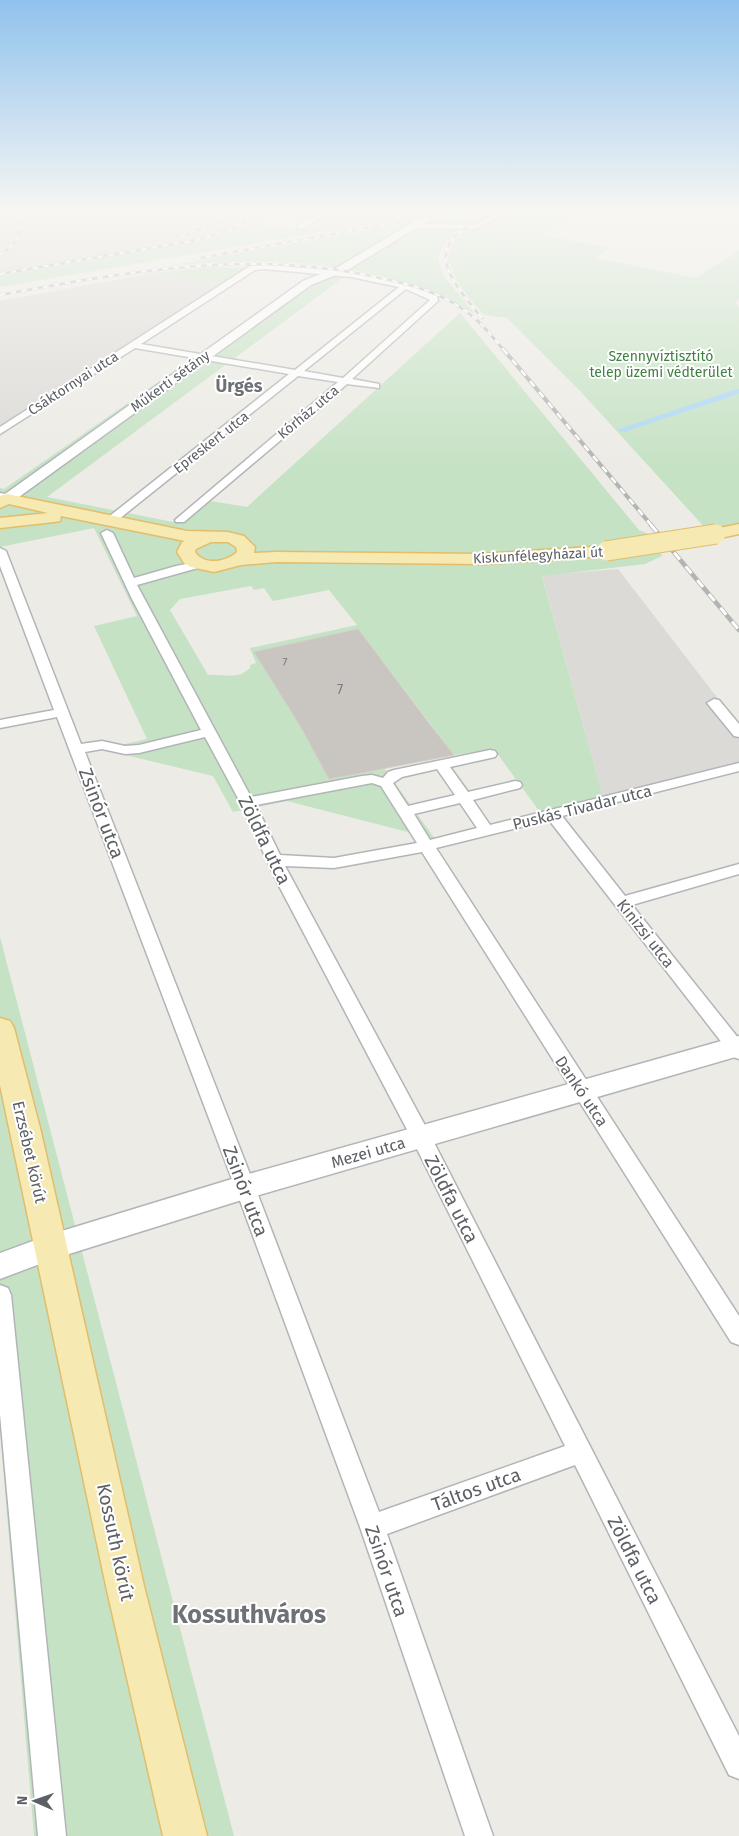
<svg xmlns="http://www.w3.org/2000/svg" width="739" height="1836" viewBox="0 0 739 1836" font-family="'Fira Sans',sans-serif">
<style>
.industrial{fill:#dcdad7}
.green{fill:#c5e2c4;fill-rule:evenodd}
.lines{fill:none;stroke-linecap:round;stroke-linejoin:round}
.canal{fill:#add8f5;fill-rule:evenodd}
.building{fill:#c9c6c2;stroke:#d2cdc4}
.street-casing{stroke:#b2b5b8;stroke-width:3}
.secondary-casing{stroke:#b1b4b8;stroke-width:3}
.primary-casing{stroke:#e2bd6a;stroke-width:3}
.street{fill:#fff;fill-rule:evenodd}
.secondary{fill:#fff;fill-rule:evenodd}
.primary{fill:#f6e9b1;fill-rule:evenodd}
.rail-far2-casing{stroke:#b3b4b4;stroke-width:2.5}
.rail-far1-casing{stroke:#b3b4b4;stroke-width:4}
.rail-casing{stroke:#b3b4b4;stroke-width:4.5}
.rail-far2{stroke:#fff;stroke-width:2;stroke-dasharray:5.5;stroke-linecap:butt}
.rail-far1{stroke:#fff;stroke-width:2.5;stroke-dasharray:7;stroke-linecap:butt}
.rail{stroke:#fff;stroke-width:3;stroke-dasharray:9;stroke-linecap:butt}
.primary-bridge-casing{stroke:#e2bd6a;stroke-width:21;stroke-linecap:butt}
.primary-bridge{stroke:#f6e9b1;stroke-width:19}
.labels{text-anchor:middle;stroke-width:4;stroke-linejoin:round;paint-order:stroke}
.far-number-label{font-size:11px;fill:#787a7c}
.far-park-label{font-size:14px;fill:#3f8140;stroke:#fff}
.far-street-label{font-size:14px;fill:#5d6064;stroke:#fff}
.number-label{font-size:14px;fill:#787a7c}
.street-label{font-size:16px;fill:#5d6064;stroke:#fff}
.far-district-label{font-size:18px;font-weight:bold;fill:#6e7276;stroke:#fff}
.near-street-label{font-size:19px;fill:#5d6064;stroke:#fff}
.near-district-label{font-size:25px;font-weight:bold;fill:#6e7276;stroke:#fff}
</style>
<rect width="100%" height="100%" fill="#edebe5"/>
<g class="industrial">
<path d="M0 211H273L247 226 216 238 0 276Z"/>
<path d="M338 211H407L393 221 316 233 307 231Z"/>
<path d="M153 273 227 283 0 429V301Z"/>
<path d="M618 569 739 726V767L603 797 542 575Z"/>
</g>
<g class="green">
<path d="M273 211H281L261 223 316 233 0 287V276L216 238 247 226Z"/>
<path d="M473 211H490C469 223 444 234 438 260L444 276 475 314C375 258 278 257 167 266Z"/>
<path d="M504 211H559L576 217 543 235 610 248 595 258 696 278 739 250V298L735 302 739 308V524L708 531 581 392 507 318 484 315C471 300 455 283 450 263H448C449 233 479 220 504 211Z"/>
<path d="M211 267 253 268 227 283 153 273Z"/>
<path d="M322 272 348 274 47 497 173 522 198 499 247 507 460 313 639 530 651 535 662 556 645 564 542 576 603 797 542 815 494 749 454 755 358 629 254 652 301 727 329 779 384 768 435 839 287 801 233 812 213 776 121 754V745L147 739 94 626 137 616 94 528 0 547V488L4 489 302 282ZM251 586 254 590 264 588 273 601 329 590 357 625 250 648 256 663 250 665V668C237 681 223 673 208 675L170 610 180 599Z"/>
<path d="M0 937 234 1836H34L0 1430Z"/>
</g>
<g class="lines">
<path class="canal" d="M736 389H739V394L624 432 617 430Z"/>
</g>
<path class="building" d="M358 629 431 726 454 755 329 779 301 727 254 652Z"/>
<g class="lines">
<defs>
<g id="street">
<path d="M321 211H329L304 229H298V225Z"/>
<path d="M504 211H513L474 229 415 228 411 226 415 224 473 225Z"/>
<path d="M265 265C324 269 382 273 437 296L438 301 352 379 379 384V388L347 384 184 522H176L175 520 338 382 298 376 114 523H106L105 521 106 519 289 374 135 348 0 434V427L250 266ZM265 269 351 277 399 287 295 370 141 344 255 270ZM406 289 430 300 343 378 304 371Z"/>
<path d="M107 530 113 533 134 578 176 566 201 561 207 564 205 566 137 585 251 797 362 776 372 775 383 778 388 772 394 770 490 750 495 751 497 754 495 757 450 767 468 792 515 781 520 782 522 785 520 788 473 800 490 825 739 763V771L562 816 625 896 739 864V874L632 905 739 1039V1059L733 1057 549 820 436 848 739 1316V1345L731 1342 422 852 334 868 285 866 428 1131 739 1736V1779L729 1775 575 1465 387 1534 493 1836H465L360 1527 235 1187 57 717 0 728V720L54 710 0 566V548L6 551 81 744 102 741 125 746 139 745 201 730 132 599 101 533ZM205 737 240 802 278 884 413 1141 565 1446 379 1512 255 1187 85 752 102 749 125 754 139 753ZM437 769 455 795 408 806 393 783 402 777ZM372 783 381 786 417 843 334 858 280 855 256 805ZM460 803 477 828 430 840 414 814Z"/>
<path d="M714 699 719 700 739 724V737L734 736 707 703Z"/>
<path d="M0 1285 8 1288 11 1295 66 1836H38L0 1414Z"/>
</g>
<g id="secondary">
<path d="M432 211H444L346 271 311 285 12 502 7 503 0 502V493L5 494 303 281 338 267Z"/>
<path d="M739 1036V1056L245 1199 53 1259 0 1279V1253L52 1234 245 1175Z"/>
</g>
<g id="primary">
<path d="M7 494 187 531 228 532 244 536 255 547 254 553 276 552 482 554 606 546 612 547 615 551 612 555 606 556 482 564 276 562 241 565 214 572 191 567 184 563 177 552 182 542 185 541 61 516 60 521 54 522 0 528V518L48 513 9 504 0 508V496ZM211 542H228L236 547 237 552C226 562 205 566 195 552L196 549Z"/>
<path d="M739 524V534L716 539 710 538 707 534 710 530Z"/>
<path d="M0 1018 10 1021 14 1028 41 1132 144 1586 207 1836H163L106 1586 0 1085Z"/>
</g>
</defs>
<use href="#street" class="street-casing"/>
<use href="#secondary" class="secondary-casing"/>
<use href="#primary" class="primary-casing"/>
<use href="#street" class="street"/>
<use href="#secondary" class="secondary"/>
<use href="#primary" class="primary"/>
<defs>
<g id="rail-far2">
<path d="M180 237 210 225 231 211"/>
<path d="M0 255C18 243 23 233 22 211"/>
<path d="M195 259 461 211"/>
<path d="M0 274 197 240 234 228 266 211"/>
<path d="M0 295C126 272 253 248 380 278 409 284 439 292 464 310 480 320 491 336 504 350"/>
<path d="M482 318C439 267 423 242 498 211"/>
</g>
<path id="rail-far1" d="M503 349 652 526"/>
<path id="rail" d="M651 525 739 630"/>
</defs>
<use href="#rail-far2" class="rail-far2-casing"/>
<use href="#rail-far1" class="rail-far1-casing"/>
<use href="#rail" class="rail-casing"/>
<use href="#rail-far2" class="rail-far2"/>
<use href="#rail-far1" class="rail-far1"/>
<use href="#rail" class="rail"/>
<defs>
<path id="primary-bridge" d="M606 551 716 534"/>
</defs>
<use href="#primary-bridge" class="primary-bridge-casing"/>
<use href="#primary-bridge" class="primary-bridge"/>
</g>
<linearGradient id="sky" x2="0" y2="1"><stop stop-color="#90c2ed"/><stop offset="0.45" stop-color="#f7f6f3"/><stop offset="1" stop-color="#f7f6f3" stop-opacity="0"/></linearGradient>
<rect width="739" height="468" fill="url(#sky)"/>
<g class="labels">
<g class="far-number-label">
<text x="285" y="666">7</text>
</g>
<g class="far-park-label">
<text x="661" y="361">Szennyvíztisztító<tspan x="661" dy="16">telep üzemi védterület</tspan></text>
</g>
<g class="far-street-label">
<text transform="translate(170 381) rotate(-36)" y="5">Műkerti sétány</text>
<text transform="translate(73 383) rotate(-33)" y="5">Csáktornyai utca</text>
<text transform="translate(308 412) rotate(-40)" y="5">Kórház utca</text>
<text transform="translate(211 442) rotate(-38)" y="5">Epreskert utca</text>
<text transform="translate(538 555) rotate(-3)" y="5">Kiskunfélegyházai út</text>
</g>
<g class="number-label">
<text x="340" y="694">7</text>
</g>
<g class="street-label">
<text transform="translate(582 807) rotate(-14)" y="6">Puskás Tivadar utca</text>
<text transform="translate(646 933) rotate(52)" y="6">Kinizsi utca</text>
<text transform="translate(582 1091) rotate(56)" y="6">Dankó utca</text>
<text transform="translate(30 1152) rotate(77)" y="6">Erzsébet körút</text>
<text transform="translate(368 1152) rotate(-16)" y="6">Mezei utca</text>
</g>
<g class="far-district-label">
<text x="239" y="392">Ürgés</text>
</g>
<g class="near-street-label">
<text transform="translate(102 813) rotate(69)" y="7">Zsinór utca</text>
<text transform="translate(265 840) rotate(64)" y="7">Zöldfa utca</text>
<text transform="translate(246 1191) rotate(69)" y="7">Zsinór utca</text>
<text transform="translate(452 1199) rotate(63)" y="7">Zöldfa utca</text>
<text transform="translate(476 1489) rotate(-20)" y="7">Táltos utca</text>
<text transform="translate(116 1542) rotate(78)" y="7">Kossuth körút</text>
<text transform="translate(635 1560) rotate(63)" y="7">Zöldfa utca</text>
<text transform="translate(387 1571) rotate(71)" y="7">Zsinór utca</text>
</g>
<g class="near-district-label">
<text x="249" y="1623">Kossuthváros</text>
</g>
</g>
<g transform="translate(35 1801) rotate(272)" stroke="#ffffff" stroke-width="4" paint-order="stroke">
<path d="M0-4L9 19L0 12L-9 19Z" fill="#5d6064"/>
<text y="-8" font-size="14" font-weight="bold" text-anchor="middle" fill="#5d6064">N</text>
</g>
</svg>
